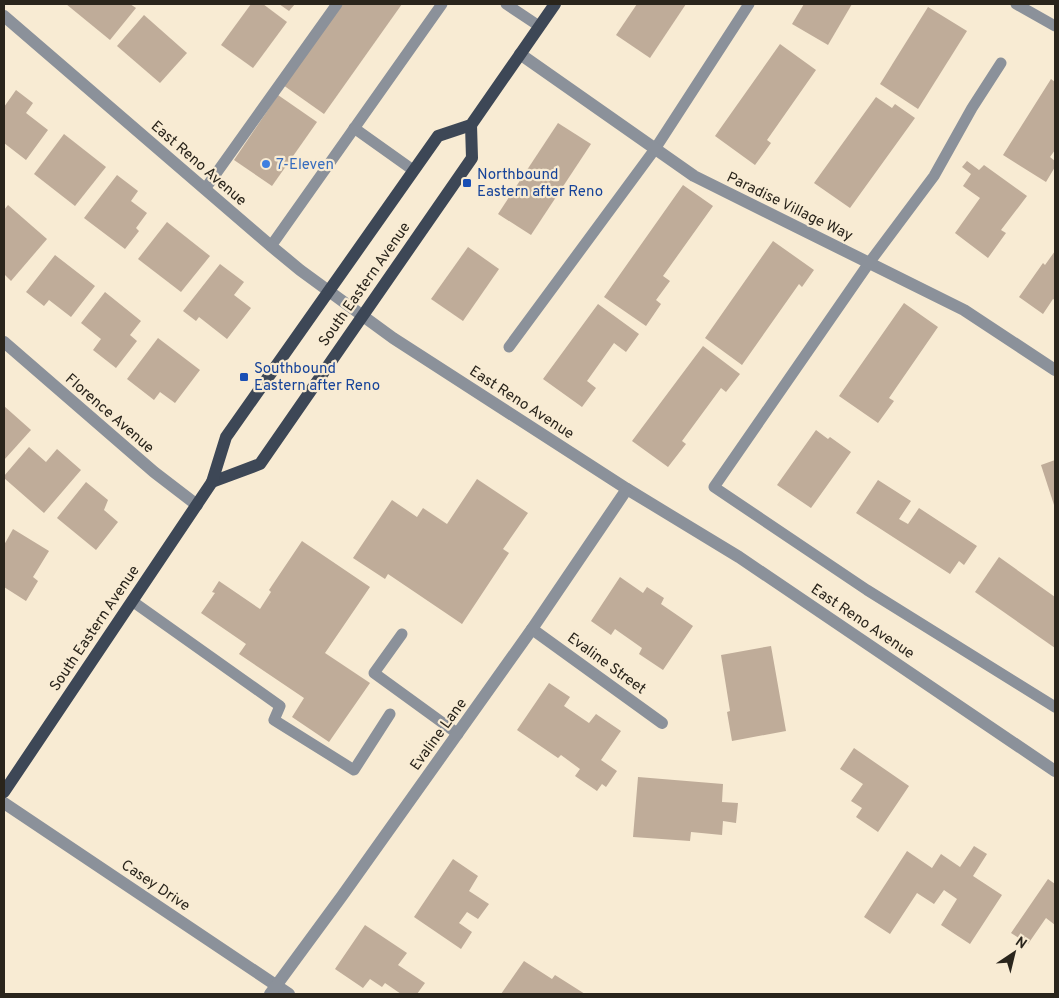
<svg xmlns="http://www.w3.org/2000/svg" width="1059" height="998" viewBox="0 0 1059 998" font-family="Overpass,sans-serif">
<style>
.building{fill:#bfac99}
.lines{fill:none;stroke-linecap:round;stroke-linejoin:round}
.lane{stroke:#8b919a;stroke-width:11}
.street{stroke:#8b919a;stroke-width:12}
.primary{stroke:#3d4756;stroke-width:12}
.shop-dot{fill:#3f7fe0;stroke:#f8ebd3;stroke-width:2}
.transit-dot{fill:#1a4fb4;stroke:#f8ebd3;stroke-width:2}
.labels{text-anchor:middle;stroke-width:4.5;stroke-linejoin:round;paint-order:stroke}
.street-label{font-size:15px;fill:#2a251c;stroke:#f8ebd3}
.shop-label{font-size:15px;fill:#366cbe;stroke:#f8ebd3;text-anchor:start}
.transit-label{font-size:15px;fill:#164399;stroke:#f8ebd3;text-anchor:start}
</style>
<rect width="100%" height="100%" fill="#f8ebd3"/>
<g class="building">
<path d="M66 4H130L136 8 110 40Z"/>
<path d="M251 4H263L287 22 253 68 221 45Z"/>
<path d="M279 4H295L289 11Z"/>
<path d="M341 4H402L324 114 283 85Z"/>
<path d="M637 4H686L650 58 616 35Z"/>
<path d="M804 4H852L828 45 792 24Z"/>
<path d="M928 7 967 31 918 109 880 84Z"/>
<path d="M144 15 187 53 160 83 117 46Z"/>
<path d="M780 44 816 70 767 140 771 143 755 165 715 136Z"/>
<path d="M1051 79 1055 82V150L1050 157 1055 161V167L1046 182 1003 155Z"/>
<path d="M16 90 33 103 26 113 48 130 26 160 4 143V107Z"/>
<path d="M278 95 317 122 272 186 234 160Z"/>
<path d="M876 97 892 108 895 104 915 118 850 208 814 183Z"/>
<path d="M558 123 591 144 531 235 498 214Z"/>
<path d="M64 134 106 167 75 206 34 174Z"/>
<path d="M967 161 979 170 984 165 1027 196 1001 230 1006 233 988 258 955 233 980 198 963 186 971 174 962 167Z"/>
<path d="M117 175 138 191 131 201 147 213 136 228 139 231 125 249 84 218Z"/>
<path d="M683 185 713 206 663 276 670 281 656 300 661 304 646 326 604 297Z"/>
<path d="M8 205 47 239 11 281 4 274V210Z"/>
<path d="M167 222 210 256 181 292 138 259Z"/>
<path d="M773 241 814 270 802 287 799 284 742 365 705 338Z"/>
<path d="M468 247 499 269 463 321 431 299Z"/>
<path d="M1055 251V300L1053 299 1043 314 1019 297 1043 263 1045 265Z"/>
<path d="M55 255 95 286 71 317 49 300 44 306 26 292Z"/>
<path d="M220 264 244 282 234 295 251 308 227 339 199 317 196 321 183 311Z"/>
<path d="M105 292 141 321 130 335 137 341 116 368 93 350 101 339 81 323Z"/>
<path d="M904 303 938 327 889 398 894 401 878 423 839 396Z"/>
<path d="M598 304 639 334 626 352 614 343 587 381 596 388 582 407 543 379Z"/>
<path d="M158 338 200 370 175 403 160 392 154 400 127 379Z"/>
<path d="M703 346 740 374 726 392 721 388 682 441 686 444 668 467 632 441Z"/>
<path d="M4 406 31 430 4 460Z"/>
<path d="M816 430 828 439 830 437 851 452 811 508 777 485Z"/>
<path d="M29 447 46 462 57 449 81 470 44 513 4 478V476Z"/>
<path d="M1055 460V508L1041 465Z"/>
<path d="M477 479 528 513 503 549 509 553 462 624 388 574 385 579 353 558 392 500 417 517 423 508 447 524Z"/>
<path d="M878 480 911 501 899 519 908 524 919 508 977 546 964 565 959 561 950 574 856 513Z"/>
<path d="M86 482 108 500 104 510 118 522 96 550 57 518Z"/>
<path d="M13 529 49 551 33 577 38 581 26 601 4 587V545Z"/>
<path d="M302 541 370 587 325 653 370 683 329 742 292 717 304 698 239 654 246 644 201 613 215 593 212 592 219 581 260 609 271 592 269 590Z"/>
<path d="M999 557 1055 597V648L975 592Z"/>
<path d="M620 577 643 593 647 587 664 598 661 604 693 626 663 670 639 654 642 648 615 629 611 635 591 621Z"/>
<path d="M771 646 786 731 732 741 727 712 730 711 721 655Z"/>
<path d="M549 683 570 697 564 706 589 723 596 714 621 731 601 760 617 771 606 787 602 784 597 791 575 776 580 769 561 755 558 758 517 730Z"/>
<path d="M854 748 909 786 878 832 856 817 862 808 851 801 863 784 840 769Z"/>
<path d="M638 777 723 784 722 802 738 803 736 823 723 821 722 835 691 832 690 841 633 837Z"/>
<path d="M974 846 987 854 973 876 1002 895 970 944 941 925 957 899 944 890 934 904 917 893 890 934 864 917 907 851 932 868 941 854 960 867Z"/>
<path d="M453 859 478 876 469 891 489 904 478 919 467 912 459 923 472 932 461 949 414 917Z"/>
<path d="M1048 879 1055 884V925L1046 918 1028 944 1011 933Z"/>
<path d="M365 925 407 953 398 965 425 983 417 994H401L385 983 382 987 370 979 363 988 335 969Z"/>
<path d="M524 961 552 979 555 975 585 994H501Z"/>
</g>
<g class="lines">
<g class="lane">
<path d="M506 4 539 26"/>
<path d="M1016 4 1055 26"/>
<path d="M1001 63 972 108 934 176 869 263 714 487 867 590 1055 707"/>
<path d="M354 128 413 170"/>
<path d="M205 189 337 4"/>
<path d="M271 246 442 4"/>
<path d="M509 347 655 149 749 4"/>
<path d="M132 601 280 706 274 720 354 770 390 714"/>
<path d="M402 634 374 673 458 734"/>
</g>
<g class="street">
<path d="M4 16 271 246 300 270 393 338 627 489 739 557 1055 771"/>
<path d="M520 54 694 176 964 310 1055 370"/>
<path d="M4 342 154 472 197 505"/>
<path d="M532 629 662 723"/>
<path d="M4 803 289 994"/>
<path d="M270 994 342 896 532 629 627 489"/>
</g>
<g class="primary">
<path d="M212 482 260 464 472 158 471 125"/>
<path d="M4 792 212 482 226 437 438 136 471 125 555 4"/>
</g>
</g>
<circle class="shop-dot" cx="266" cy="164" r="5"/>
<g class="transit-dot">
<rect x="462" y="178" width="10" height="10" rx="2.5"/>
<rect x="239" y="372" width="10" height="10" rx="2.5"/>
</g>
<g class="labels">
<g class="street-label">
<text transform="translate(199 163) rotate(41)" y="5">East Reno Avenue</text>
<text transform="translate(790 206) rotate(26)" y="5">Paradise Village Way</text>
<text transform="translate(364 284) rotate(-55)" y="5">South Eastern Avenue</text>
<text transform="translate(522 402) rotate(33)" y="5">East Reno Avenue</text>
<text transform="translate(110 413) rotate(41)" y="5">Florence Avenue</text>
<text transform="translate(863 621) rotate(34)" y="5">East Reno Avenue</text>
<text transform="translate(94 628) rotate(-56)" y="5">South Eastern Avenue</text>
<text transform="translate(607 663) rotate(36)" y="5">Evaline Street</text>
<text transform="translate(438 734) rotate(-54)" y="5">Evaline Lane</text>
<text transform="translate(156 885) rotate(34)" y="5">Casey Drive</text>
</g>
<g class="shop-label">
<text x="276" y="169">7-Eleven</text>
</g>
<g class="transit-label">
<text x="477" y="179">Northbound<tspan x="477" dy="17">Eastern after Reno</tspan></text>
<text x="254" y="373">Southbound<tspan x="254" dy="17">Eastern after Reno</tspan></text>
</g>
</g>
<rect width="1059" height="998" fill="none" stroke="#2a251c" stroke-width="10"/>
<g transform="translate(1014 953) rotate(35)" stroke="#f8ebd3" stroke-width="4" paint-order="stroke">
<path d="M0-4L9 19L0 12L-9 19Z" fill="#2a251c"/>
<text y="-8" font-size="14" font-weight="bold" text-anchor="middle" fill="#2a251c">N</text>
</g>
</svg>
